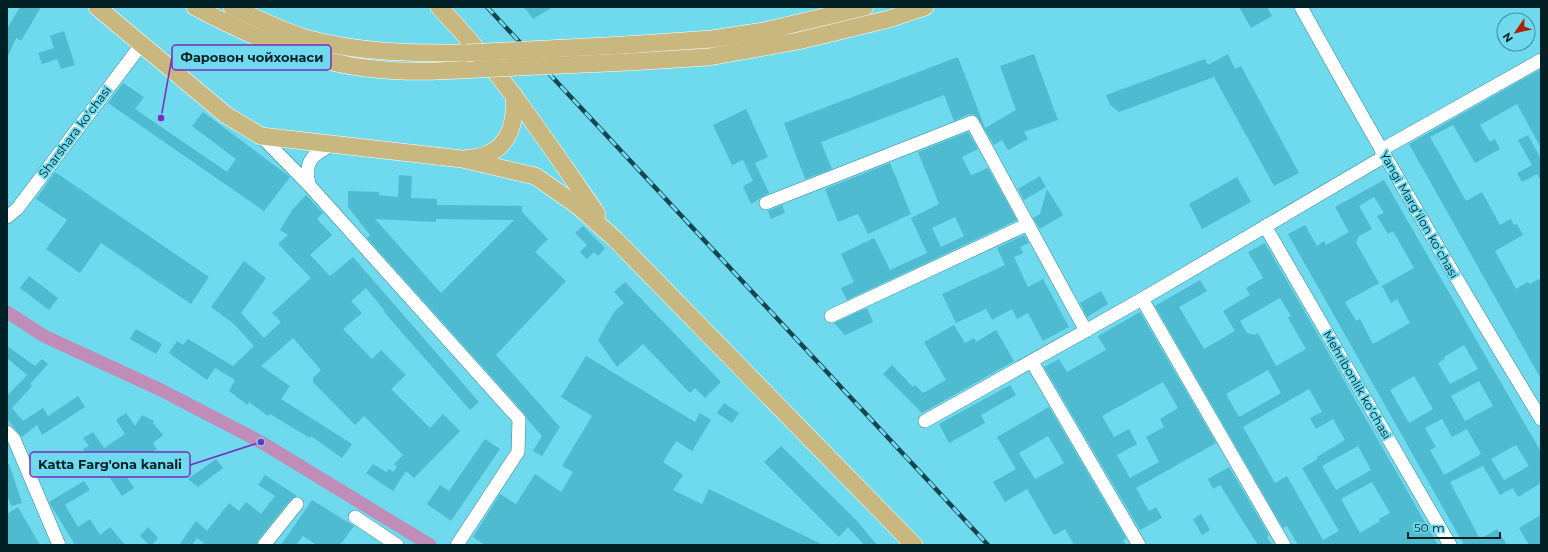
<svg xmlns="http://www.w3.org/2000/svg" width="1548" height="552" viewBox="0 0 1548 552" font-family="Montserrat,sans-serif">
<style>
.lines{fill:none;stroke-linecap:round;stroke-linejoin:round}
.canal{stroke:#c08db8;stroke-width:13}
.building{fill:#4fbbd0;fill-rule:evenodd}
.minor-casing{stroke:#348796;stroke-width:14}
.major-casing{stroke:#fff;stroke-width:18}
.minor{stroke:#fff;stroke-width:13}
.major{stroke:#c8b87f;stroke-width:17}
.rail-casing{stroke:#16454f;stroke-width:4.5}
.rail{stroke:#6fd9ee;stroke-width:3;stroke-dasharray:9;stroke-linecap:butt}
.major-bridge-casing{stroke:#fff;stroke-width:18;stroke-linecap:butt}
.major-bridge{stroke:#c8b87f;stroke-width:17}
.labels{text-anchor:middle;stroke-width:4;stroke-linejoin:round;paint-order:stroke}
.street-label{font-size:12px;fill:#002026;stroke:#6fd9ee}
.leader{fill:none;stroke:#7b2cbf;stroke-width:1.5}
.callout-dot{fill:#7b2cbf;stroke:#6fd9ee;stroke-width:1.5}
.callout{fill:#6fd9ee;stroke:#7b2cbf;stroke-width:1.5}
.callout-label{font-size:13px;text-anchor:middle;font-weight:bold;fill:#002026}
</style>
<rect width="100%" height="100%" fill="#6fd9ee"/>
<g class="lines">
<path class="canal" d="M7 312 44 336 161 390 261 442 430 545"/>
</g>
<g class="building">
<path d="M20 7H41L21 41 16 38 7 58V29Z"/>
<path d="M524 7H553L533 19Z"/>
<path d="M1239 7H1267L1272 16 1251 28Z"/>
<path d="M64 31 75 65 61 69 57 59 42 64 38 53 54 48 50 36Z"/>
<path d="M1034 54 1058 120 1024 132 1028 139 1008 150 1002 140 994 145 976 115 969 114 954 121 944 95 821 142 832 169 805 179 784 123 958 57 985 128 1016 110 1000 66Z"/>
<path d="M1228 54 1235 69 1241 66 1299 173 1274 186 1214 77 1119 112 1110 105 1106 95 1205 59 1208 65Z"/>
<path d="M1541 69V148L1517 104 1480 125 1490 142 1495 139 1500 149 1475 163 1453 125 1430 137 1466 201 1482 192 1500 225 1511 219 1514 225 1517 224 1523 235 1495 251 1516 289 1528 282 1530 284 1541 278V379L1409 144Z"/>
<path d="M123 83 144 97 135 109 227 172 236 159 192 126 203 112 290 177 264 211 108 103Z"/>
<path d="M746 109 768 157 755 163 769 193 751 204 743 186 753 181 743 160 732 165 713 125Z"/>
<path d="M968 132 978 149 962 157 971 175 988 168 1017 220 847 300 841 288 854 282 841 254 874 238 890 270 927 253 911 218 939 204 918 152ZM955 217 964 236 941 247 932 228Z"/>
<path d="M1528 135 1541 159V181L1537 174 1522 182 1517 173 1532 165 1518 140Z"/>
<path d="M890 163 911 214 868 234 858 214 838 222 825 189Z"/>
<path d="M55 172 209 277 191 304 101 243 80 273 46 249 67 220 36 199Z"/>
<path d="M399 175 412 176 411 198 437 199V205L522 206V212L548 239 535 252 566 281 496 355 560 427 542 456 533 451 542 436 527 419 525 414 367 238 370 235 348 207V191L379 192V195L398 197ZM375 219 436 222V219L514 220 441 293Z"/>
<path d="M1040 176 1046 187 1024 200 1018 189Z"/>
<path d="M1237 177 1251 202 1202 229 1189 204Z"/>
<path d="M1384 180 1541 452V483L1518 497 1513 488 1500 495 1483 466 1450 482 1480 539 1497 529 1507 545H1464L1288 234 1305 225 1317 246 1324 241 1326 245 1349 232 1335 207ZM1374 197 1384 213 1377 216 1388 234 1393 231 1414 268 1382 286 1391 303 1397 299 1410 323 1373 344 1360 319 1356 321 1345 302 1379 283 1356 243 1359 236 1372 229 1359 206ZM1464 345 1478 369 1450 384 1438 363 1445 359 1444 357ZM1414 376 1433 409 1409 423 1390 390ZM1479 381 1493 406 1465 421 1451 396ZM1442 419 1452 437 1467 429 1481 454 1444 475 1430 450 1436 447 1425 428ZM1516 445 1529 466 1504 480 1491 459Z"/>
<path d="M1047 189 1063 215 1040 229 1033 218 1040 214Z"/>
<path d="M306 195 323 213 317 219 332 235 310 255 330 276 353 257 479 402 470 410 384 312 385 311 366 288 351 301 362 313 343 329 372 359 381 350 406 375 391 389 430 428 443 414 460 431 414 478 406 471 393 491 366 473 373 464 386 472 389 469 393 472 397 467 394 464 403 455 364 416 355 425 313 382V378L321 370 293 338 261 366 290 386 281 399 352 444 342 458 311 436 310 438 270 414 268 416 249 402 248 405 238 398 229 391 235 380 215 368 207 380 169 353 177 341 183 345 188 339 233 366 254 346 234 324 211 307 244 261 266 278 241 313 264 338 281 322 272 313 311 278 278 244 288 235 280 230 292 210Z"/>
<path d="M782 205 785 213 771 219 768 211Z"/>
<path d="M583 226 605 248 598 256 594 252 587 259 580 252 587 245 575 233Z"/>
<path d="M1024 235 1029 243 1020 247 1023 253 1014 257 1028 287 1043 279 1069 327 1043 341 1028 313 1017 319 1012 309 992 320 986 309 956 323 942 294 1005 265 997 248Z"/>
<path d="M1265 243 1321 340 1438 545H1298L1287 526 1283 528 1155 306 1200 280 1207 291 1179 307 1204 349 1235 331 1223 311 1250 295 1246 288 1263 278 1248 252ZM1280 298 1291 316 1288 318 1306 349 1276 366 1258 333 1255 335 1247 333 1240 321ZM1268 370 1281 393 1239 417 1226 394ZM1309 389 1322 412 1310 418 1316 429 1333 419 1345 440 1317 457 1322 466 1318 459 1302 468 1339 531 1323 540 1287 476 1275 483 1243 427ZM1358 446 1371 470 1336 490 1322 466ZM1372 482 1390 513 1379 519 1380 521 1360 533 1341 499Z"/>
<path d="M29 276 58 298 49 310 20 288Z"/>
<path d="M625 282 721 382 705 398 695 388 690 393 643 344 617 367 598 340 614 312 624 303 614 292Z"/>
<path d="M1101 291 1108 304 1087 317 1080 303Z"/>
<path d="M867 308 873 322 845 335 834 323Z"/>
<path d="M1140 312 1216 443 1136 488 1149 511 1156 507 1162 518 1140 530 1044 367 1059 359 1067 372 1106 350 1098 336ZM1163 382 1178 408 1160 419 1164 427 1146 437 1159 462 1130 478 1117 455 1137 444 1129 429 1114 437 1102 416Z"/>
<path d="M954 325 965 343 974 338 976 342 996 330 1014 361 922 413 883 374 892 365 913 387 915 385 923 393 946 380 924 342Z"/>
<path d="M136 329 162 344 156 354 130 339Z"/>
<path d="M7 346 35 366 42 359 48 364 30 384 32 386 12 408 23 421 43 408 48 416 78 396 85 407 42 435 37 425 22 437 7 419V396L27 375 7 358Z"/>
<path d="M586 356 695 422 700 413 711 420 692 451 676 441 663 462 683 475 673 490 702 504 709 489 823 545H485L473 537 500 494 516 504 535 474 561 492 573 472 562 466 592 416 561 397Z"/>
<path d="M1010 385 1016 395 981 415 985 423 949 443 939 424Z"/>
<path d="M724 403 739 413 732 423 717 413Z"/>
<path d="M1049 407 1126 538 1123 540 1126 545H1074L1065 529 1054 535 1027 489 1005 502 993 482 1016 469 997 437ZM1048 436 1064 463 1035 479 1019 453Z"/>
<path d="M126 413 135 426 142 415 154 421 153 423 163 435 153 443 157 449 123 472 134 488 122 496 101 464 95 467 83 449 89 446 83 438 93 432 104 448 125 434 116 420Z"/>
<path d="M485 439 500 449 451 521 427 504 440 485 449 491Z"/>
<path d="M781 446 856 520 877 545H864L848 527 839 537 764 462Z"/>
<path d="M216 459 223 468 198 487 188 479Z"/>
<path d="M7 464H9L22 503 11 506 7 495Z"/>
<path d="M1229 467 1269 535 1267 537 1272 545H1258L1220 485 1213 489 1208 479Z"/>
<path d="M265 475 297 496 291 499 258 540 256 545H206L197 538 192 545H179L196 521 207 531 229 503 239 511 246 502 261 514 275 496 258 485Z"/>
<path d="M84 481 90 490 65 505 78 527 90 519 100 535 110 527 125 545H75L49 502Z"/>
<path d="M312 500 354 526 340 545H317L303 536 296 545H281Z"/>
<path d="M18 507 30 528 40 545H7V514Z"/>
<path d="M1201 514 1210 530 1202 535 1193 519Z"/>
<path d="M1541 515V545H1529L1519 528Z"/>
<path d="M148 527 158 538 152 545H149L140 536Z"/>
</g>
<g class="lines">
<defs>
<g id="minor">
<path d="M1301 7C1378 146 1458 283 1541 419"/>
<path d="M261 136 309 185 519 419 518 452 457 545"/>
<path d="M1381 150 1541 60"/>
<path d="M309 185C304 160 312 155 334 144"/>
<path d="M766 203 972 122 1086 331"/>
<path d="M7 217 17 209 141 45"/>
<path d="M1265 226 1450 545"/>
<path d="M1142 299 1284 545"/>
<path d="M831 316 1028 224"/>
<path d="M1032 362 1139 545"/>
<path d="M925 421 1142 299 1385 156"/>
<path d="M7 432 14 439 59 545"/>
<path d="M355 517 397 545"/>
<path d="M264 545 297 504"/>
</g>
<g id="major">
<path d="M97 7 226 115 261 136 462 159 535 176 578 206 615 239 914 545"/>
<path d="M195 7C252 37 310 63 375 69 409 73 444 71 478 69"/>
<path d="M232 7C256 18 280 30 305 38 358 53 412 53 466 53"/>
<path d="M439 7C500 70 548 143 597 214"/>
<path d="M625 45 712 39 764 31 865 7"/>
<path d="M629 62 709 57 798 41 889 19 925 7"/>
<path d="M468 158C505 157 517 128 514 95"/>
</g>
</defs>
<use href="#minor" class="minor-casing"/>
<use href="#major" class="major-casing"/>
<use href="#minor" class="minor"/>
<use href="#major" class="major"/>
<defs>
<path id="rail" d="M487 7 988 545"/>
</defs>
<use href="#rail" class="rail-casing"/>
<use href="#rail" class="rail"/>
<defs>
<g id="major-bridge">
<path d="M466 53 625 45"/>
<path d="M478 69 629 62"/>
</g>
</defs>
<use href="#major-bridge" class="major-bridge-casing"/>
<use href="#major-bridge" class="major-bridge"/>
</g>
<g class="labels">
<g class="street-label">
<text transform="translate(75 132) rotate(-53)" y="4">Sharshara koʻchasi</text>
<text transform="translate(1419 215) rotate(60)" y="4">Yangi Margʻilon koʻchasi</text>
<text transform="translate(1357 385) rotate(60)" y="4">Mehribonlik koʻchasi</text>
</g>
</g>
<path class="leader" d="M161 118L172 57M261 442L190 465"/>
<g class="callout-dot">
<circle cx="161" cy="118" r="4"/>
<circle cx="261" cy="442" r="4"/>
</g>
<g class="callout">
<rect x="172" y="45" width="159" height="25" rx="4"/>
<rect x="30" y="452" width="160" height="25" rx="4"/>
</g>
<g class="callout-label">
<text x="252" y="62">Фаровон чойхонаси</text>
<text x="110" y="469">Katta Farg'ona kanali</text>
</g>
<rect width="1548" height="552" fill="none" stroke="#002026" stroke-width="16"/>
<g transform="translate(1516 32) rotate(236)"><circle r="19" fill="#6fd9ee" stroke="#438f9e"/>
<path d="M0-3L7 15L0 10L-7 15Z" fill="#af2207"/>
<text y="-6" font-size="11" font-weight="bold" text-anchor="middle" fill="#002026">N</text>
</g>
<path d="M1408 532v6h92v-6" fill="none" stroke="#002026" stroke-width="2"/>
<text x="1414" y="532" font-size="12" fill="#002026" stroke="#6fd9ee" stroke-width="3" paint-order="stroke">50 m</text>
</svg>
